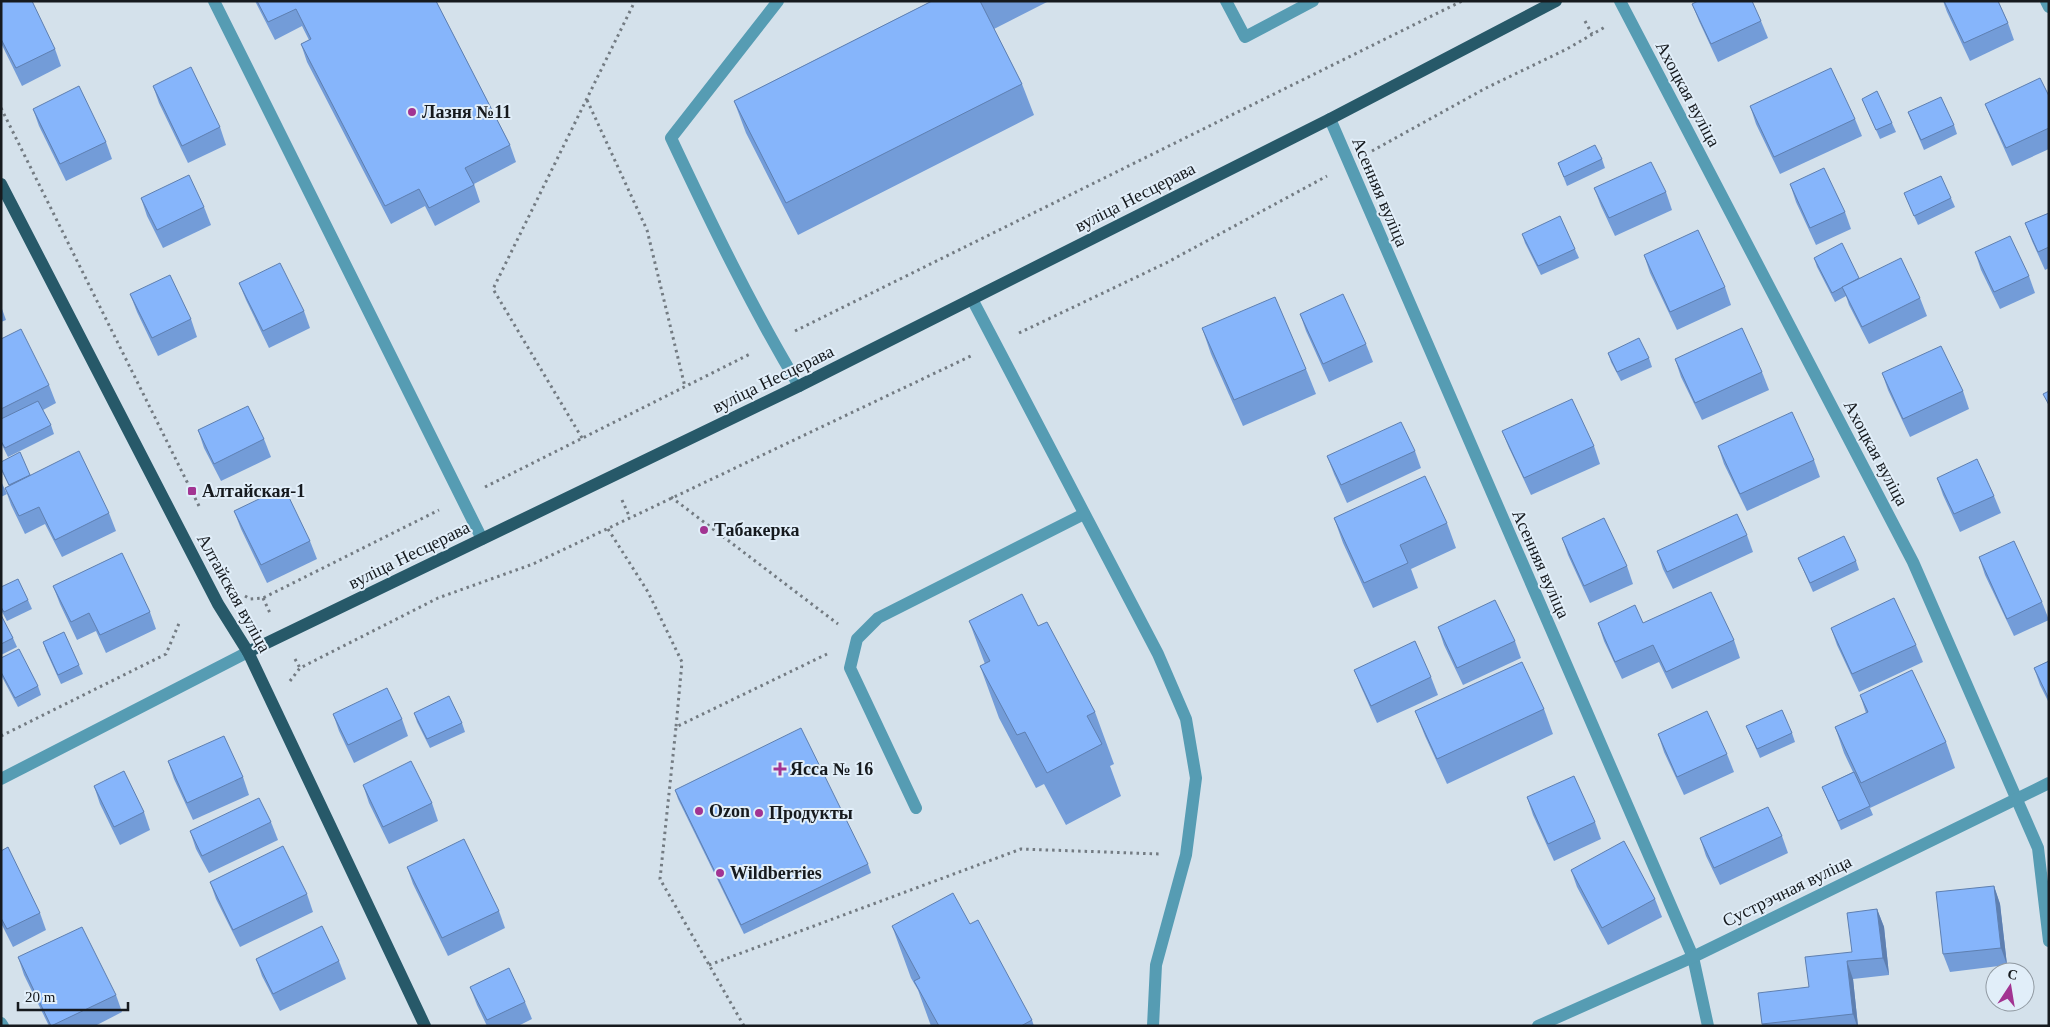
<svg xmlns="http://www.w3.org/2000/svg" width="2050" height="1027" viewBox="0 0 2050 1027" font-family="Georgia,serif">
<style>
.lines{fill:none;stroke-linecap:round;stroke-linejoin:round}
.path{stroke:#737b82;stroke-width:3;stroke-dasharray:2.5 4;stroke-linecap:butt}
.minor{stroke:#569cb3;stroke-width:12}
.major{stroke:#275969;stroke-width:12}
.wall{fill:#739cd8}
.shaded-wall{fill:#5e7fb0}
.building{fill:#86b5fb;stroke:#5e7fb0}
.poi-dot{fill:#a23492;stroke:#e1eef9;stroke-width:2}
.labels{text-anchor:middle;stroke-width:4;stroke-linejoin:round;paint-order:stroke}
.street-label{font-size:18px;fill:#161a1e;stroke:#e1eef9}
.poi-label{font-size:18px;font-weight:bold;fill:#161a1e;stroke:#e1eef9;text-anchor:start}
</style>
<rect width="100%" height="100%" fill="#d4e1eb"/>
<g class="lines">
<g class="path">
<path d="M1585 21 1592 34"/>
<path d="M587 100 647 230 685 387"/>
<path d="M1 108 200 508"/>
<path d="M1372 151 1486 88 1567 49 1605 27"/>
<path d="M795 331 1462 1"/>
<path d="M1019 333 1166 263 1327 176"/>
<path d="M582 438 493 289 635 1"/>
<path d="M485 487 752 353"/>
<path d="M671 497 838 624"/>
<path d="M622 500 630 518"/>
<path d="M608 529 648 592 682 662 676 727"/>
<path d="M245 596 250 599 263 598 439 510"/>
<path d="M263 598 270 613"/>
<path d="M295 659 300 668"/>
<path d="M290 681 300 668 438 598 533 564 973 355"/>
<path d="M1 736 166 654 180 621"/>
<path d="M709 965 1021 849 1160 854"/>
<path d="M744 1026 660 879 676 727 827 654"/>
</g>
<g class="minor">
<path d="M214 1 482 539"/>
<path d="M778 1 671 138C711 223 751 306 799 386"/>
<path d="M1226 1 1245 37 1313 1"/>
<path d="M1620 1 1913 562 2038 848 2049 941"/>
<path d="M2046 1 2049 7"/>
<path d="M1330 119 1693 957 1708 1026"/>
<path d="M972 299 1158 654 1186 719 1196 778 1186 855 1156 965 1153 1026"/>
<path d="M1 779 248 652"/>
<path d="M916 808 850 668 857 639 878 618 1084 514"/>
<path d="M1 1023 3 1026"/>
<path d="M1538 1026 1693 957 2049 783"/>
</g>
<g class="major">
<path d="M1 184 218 604 248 652 425 1026"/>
<path d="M248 652 799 386 1330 119 1556 1"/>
</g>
</g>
<g class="wall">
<path d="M1 1 55 49 61 66 22 86 1 43Z"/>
<path d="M255 1H436L510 145 516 162 474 184 480 202 435 226 425 206 391 224 307 62 301 44 309 40 302 26 275 40Z"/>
<path d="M932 1H1049L994 29 1022 84 1034 115 798 235 746 133 734 101Z"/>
<path d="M1943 1H1998L2008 23 2014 40 1970 61 1947 12Z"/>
<path d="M1692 4 1761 21 1768 38 1718 62 1699 21Z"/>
<path d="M153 86 220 127 226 145 188 163 159 103Z"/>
<path d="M2049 96V149L2012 166 1992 121 1985 104Z"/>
<path d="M1862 99 1892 123 1896 132 1880 139Z"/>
<path d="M1750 106 1855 119 1862 136 1780 174 1756 124Z"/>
<path d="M33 109 106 142 112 159 66 181 39 126Z"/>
<path d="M1908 112 1954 125 1957 134 1924 150Z"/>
<path d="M1602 159 1605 168 1567 186 1558 163Z"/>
<path d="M1790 184 1845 212 1851 229 1816 245 1796 202Z"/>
<path d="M1594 188 1666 192 1672 210 1615 236 1601 206Z"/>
<path d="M1904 193 1951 198 1955 207 1918 225Z"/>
<path d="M141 198 204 207 211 225 163 248 147 216Z"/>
<path d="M2049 213V268L2045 270 2032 241 2025 223Z"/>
<path d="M1522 234 1575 249 1579 258 1541 275 1525 243Z"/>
<path d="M1975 252 2029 276 2035 293 2000 309 1981 270Z"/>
<path d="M1644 255 1725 287 1731 305 1677 330 1650 273Z"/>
<path d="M1814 258 1859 278 1920 298 1927 316 1869 344 1849 305 1846 296 1835 302 1817 267Z"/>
<path d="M239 283 304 311 310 328 269 348 246 300Z"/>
<path d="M130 294 191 319 197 337 158 356 137 312Z"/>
<path d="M1 306 6 320 1 322Z"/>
<path d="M1300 314 1366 344 1373 362 1329 382 1306 331Z"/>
<path d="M1202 328 1306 369 1316 394 1243 426 1211 354Z"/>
<path d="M1 339 49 385 56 403 43 410 51 425 54 434 8 457 1 443Z"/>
<path d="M1608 353 1649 358 1652 367 1621 381 1611 362Z"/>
<path d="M1675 359 1762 372 1769 390 1702 420 1681 377Z"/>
<path d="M1882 373 1963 391 1969 409 1910 437 1888 390Z"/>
<path d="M198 430 264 439 271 457 221 481 204 448Z"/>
<path d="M1502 431 1594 446 1600 464 1531 495 1509 448Z"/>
<path d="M1718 446 1814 460 1820 477 1747 511 1724 464Z"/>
<path d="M1415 451 1421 468 1347 503 1334 474 1327 456Z"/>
<path d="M1 462 31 475 109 513 116 531 62 557 45 524 25 534 11 505 5 488 9 486 1 470Z"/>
<path d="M1937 478 1994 496 2001 513 1960 532 1943 495Z"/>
<path d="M1 481 7 494 1 497Z"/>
<path d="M234 511 310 541 317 559 267 583 241 529Z"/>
<path d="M1334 518 1447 523 1456 548 1411 569 1418 588 1373 608 1343 543Z"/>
<path d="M1747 535 1753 552 1673 589 1663 569 1657 551Z"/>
<path d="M1562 538 1627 566 1633 584 1590 603 1568 555Z"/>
<path d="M1979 557 2042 602 2049 620 2014 636 1985 575Z"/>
<path d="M1798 558 1856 561 1859 570 1813 592 1802 567Z"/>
<path d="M53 586 150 612 156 629 106 653 96 631 77 640 60 604Z"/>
<path d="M1 587 28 600 32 609 7 621 1 610Z"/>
<path d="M1 615 13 638 17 647 1 655Z"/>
<path d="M969 621 1038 626 1095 712 1114 764 1110 766 1121 796 1066 825 1044 784 1036 788 999 718 980 666 985 664Z"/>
<path d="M1598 623 1734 640 1740 658 1672 689 1659 662 1622 679 1604 641Z"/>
<path d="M1438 627 1515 641 1521 658 1463 685 1444 645Z"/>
<path d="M1831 628 1916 645 1923 662 1859 692 1837 645Z"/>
<path d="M43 642 79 665 83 674 61 684 46 651Z"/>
<path d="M1 658 38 686 41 695 18 707 1 675Z"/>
<path d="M2049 661V703L2040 685 2034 668Z"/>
<path d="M1354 670 1431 677 1438 695 1377 723 1361 687Z"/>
<path d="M1860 695 1946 742 1955 768 1870 808 1873 815 1841 830 1826 796 1822 787 1853 772 1844 753 1835 727 1866 713Z"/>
<path d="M1544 709 1553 734 1447 784 1425 736 1415 711Z"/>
<path d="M414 713 462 723 465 732 430 748 417 722Z"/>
<path d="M333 714 402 719 408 736 354 763 339 731Z"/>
<path d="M1746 726 1792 733 1795 742 1760 758Z"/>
<path d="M1658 734 1727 754 1734 772 1684 795 1664 752Z"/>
<path d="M168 761 243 777 249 795 193 820 174 779Z"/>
<path d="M363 785 432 803 438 821 389 844 369 803Z"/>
<path d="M94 786 144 812 150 830 120 845 100 804Z"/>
<path d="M675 790 868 864 871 873 744 934 678 799Z"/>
<path d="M1527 797 1595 822 1601 839 1554 861 1533 815Z"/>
<path d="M271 822 278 840 209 873 196 849 190 831Z"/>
<path d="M1782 836 1788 853 1720 885 1706 856 1700 838Z"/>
<path d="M1 851 40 913 46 930 13 947 1 923Z"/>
<path d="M407 867 499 911 505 928 448 956 413 884Z"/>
<path d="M1571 870 1655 899 1662 917 1608 945 1577 887Z"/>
<path d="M210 882 307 894 313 912 240 947 216 899Z"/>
<path d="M1994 886 2000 904 2007 965 1950 972 1943 954Z"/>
<path d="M1877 909 1884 927 1889 975 1853 979 1858 1026H1763L1762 1024 1809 987 1852 952Z"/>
<path d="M892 926 1032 1020 1034 1026H931L918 990 911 978Z"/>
<path d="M18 957 116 995 122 1012 95 1026H49L24 975Z"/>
<path d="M256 959 339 961 346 979 280 1011 262 976Z"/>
<path d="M470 987 525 1002 532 1019 518 1026H487L477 1005Z"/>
</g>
<g class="shaded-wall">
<path d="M1994 886 2000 904 2007 965 2001 948Z"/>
<path d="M1877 909 1884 927 1889 975 1883 958Z"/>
<path d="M1847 961 1853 979 1858 1026H1857L1853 1014Z"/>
</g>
<g class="building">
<path d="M1 1H32L55 49 16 68 1 39Z"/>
<path d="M257 1H436L510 145 465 168 474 185 429 208 419 189 385 206 301 44 311 39 296 9 268 22Z"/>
<path d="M932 1H980L1022 84 786 203 734 101Z"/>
<path d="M1698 1H1752L1761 21 1711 44 1692 4Z"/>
<path d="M1944 1H1998L2008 23 1964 43Z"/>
<path d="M191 67 220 127 182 146 153 86Z"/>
<path d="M1831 68 1855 119 1774 157 1750 106Z"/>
<path d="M2040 78 2049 96V128L2006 148 1985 104Z"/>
<path d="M79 86 106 142 60 164 33 109Z"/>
<path d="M1877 91 1892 123 1876 130 1862 99Z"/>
<path d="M1941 97 1954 125 1921 140 1908 112Z"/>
<path d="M1595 145 1602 159 1564 177 1558 163Z"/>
<path d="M1651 162 1666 192 1609 218 1594 188Z"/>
<path d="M1824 168 1845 212 1810 228 1790 184Z"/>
<path d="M189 175 204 207 157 230 141 198Z"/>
<path d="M1941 176 1951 198 1914 216 1904 193Z"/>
<path d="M2049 213V247L2038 252 2025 223Z"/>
<path d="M1560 216 1575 249 1538 266 1522 234Z"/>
<path d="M1698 230 1725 287 1670 312 1644 255Z"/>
<path d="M2010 236 2029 276 1994 292 1975 252Z"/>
<path d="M1842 243 1859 278 1832 293 1814 258Z"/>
<path d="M1901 258 1920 298 1862 327 1842 287Z"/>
<path d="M280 263 304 311 263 331 239 283Z"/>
<path d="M170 275 191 319 152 338 130 294Z"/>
<path d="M1343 294 1366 344 1323 364 1300 314Z"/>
<path d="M1275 297 1306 369 1234 400 1202 328Z"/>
<path d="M1742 328 1762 372 1695 403 1675 359Z"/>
<path d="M21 329 49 385 1 409V339Z"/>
<path d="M1639 338 1649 358 1617 372 1608 353Z"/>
<path d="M1941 346 1963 391 1903 419 1882 373Z"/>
<path d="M2049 391V405L2043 394Z"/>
<path d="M1572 399 1594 446 1524 478 1502 431Z"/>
<path d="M38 401 51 425 5 448 1 441V419Z"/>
<path d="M248 406 264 439 214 464 198 430Z"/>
<path d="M1792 412 1814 460 1740 494 1718 446Z"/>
<path d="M1401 422 1415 451 1341 485 1327 456Z"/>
<path d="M79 451 109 513 55 540 39 507 19 516 5 488Z"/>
<path d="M20 452 30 475 9 485 1 468V462Z"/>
<path d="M1977 459 1994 496 1954 514 1937 478Z"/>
<path d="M1425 476 1447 523 1400 545 1408 563 1364 583 1334 518Z"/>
<path d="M284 487 310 541 261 565 234 511Z"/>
<path d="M1737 514 1747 535 1667 572 1657 551Z"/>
<path d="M1604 518 1627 566 1584 586 1562 538Z"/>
<path d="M1844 536 1856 561 1810 583 1798 558Z"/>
<path d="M2014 541 2042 602 2007 619 1979 557Z"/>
<path d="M122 553 150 612 100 635 89 613 71 622 53 586Z"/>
<path d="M18 579 28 600 4 612 1 607V587Z"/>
<path d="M1711 592 1734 640 1666 672 1653 645 1615 662 1598 623 1635 605 1643 623Z"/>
<path d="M1022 594 1038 626 1047 622 1095 712 1087 716 1102 744 1047 773 1025 732 1017 735 980 666 990 661 969 621Z"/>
<path d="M1894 598 1916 645 1852 674 1831 628Z"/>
<path d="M1495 600 1515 641 1457 668 1438 627Z"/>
<path d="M1 615 13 638 1 644Z"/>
<path d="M64 632 79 665 58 675 43 642Z"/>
<path d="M1415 641 1431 677 1371 706 1354 670Z"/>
<path d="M19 649 38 686 15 698 1 672V658Z"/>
<path d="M2049 661V699L2034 668Z"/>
<path d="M1522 662 1544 709 1437 759 1415 711Z"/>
<path d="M1912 670 1946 742 1861 783 1835 727 1868 712 1860 695Z"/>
<path d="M387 688 402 719 348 745 333 714Z"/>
<path d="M449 696 462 723 427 739 414 713Z"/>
<path d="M1782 710 1792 733 1757 749 1746 726Z"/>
<path d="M1707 711 1727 754 1677 777 1658 734Z"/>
<path d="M801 728 868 864 741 925 675 790Z"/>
<path d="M224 736 243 777 187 803 168 761Z"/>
<path d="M411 761 432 803 383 827 363 785Z"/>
<path d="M124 771 144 812 114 827 94 786Z"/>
<path d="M1854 772 1870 806 1838 821 1822 787Z"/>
<path d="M1574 776 1595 822 1548 844 1527 797Z"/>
<path d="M259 798 271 822 202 856 190 831Z"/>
<path d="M1768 807 1782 836 1714 868 1700 838Z"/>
<path d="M464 839 499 911 442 938 407 867Z"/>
<path d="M1624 841 1655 899 1602 928 1571 870Z"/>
<path d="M283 846 307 894 233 930 210 882Z"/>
<path d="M8 847 40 913 7 929 1 918V851Z"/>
<path d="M1994 886 2001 948 1943 954 1936 892Z"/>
<path d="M953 893 970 924 978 920 1032 1020 1021 1026H939L914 981 920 978 892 926Z"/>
<path d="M1877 909 1883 958 1847 961 1853 1014 1762 1024 1758 993 1809 987 1805 957 1852 952 1847 913Z"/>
<path d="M322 926 339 961 273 994 256 959Z"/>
<path d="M82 927 116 995 51 1026 18 957Z"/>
<path d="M509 968 525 1002 487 1020 470 987Z"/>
</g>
<g class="poi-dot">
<circle cx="412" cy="112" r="5"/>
<rect x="187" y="486" width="10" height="10" rx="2.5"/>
<circle cx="704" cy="530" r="5"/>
<path d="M777.5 761.5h5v5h5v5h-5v5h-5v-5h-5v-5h5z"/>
<circle cx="699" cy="811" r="5"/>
<circle cx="759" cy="813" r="5"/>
<circle cx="720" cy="873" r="5"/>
</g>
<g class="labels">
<g class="street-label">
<text transform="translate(1688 94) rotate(62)" y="6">Ахоцкая вуліца</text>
<text transform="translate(1380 192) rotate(67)" y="6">Асенняя вуліца</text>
<text transform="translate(1135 197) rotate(-27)" y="6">вуліца Несцерава</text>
<text transform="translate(773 379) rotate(-26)" y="6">вуліца Несцерава</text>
<text transform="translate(1876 453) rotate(62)" y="6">Ахоцкая вуліца</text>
<text transform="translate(409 555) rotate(-26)" y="6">вуліца Несцерава</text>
<text transform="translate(1541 564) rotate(66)" y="6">Асенняя вуліца</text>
<text transform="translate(234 593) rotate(61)" y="6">Алтайская вуліца</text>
<text transform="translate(1787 891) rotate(-26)" y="6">Сустрэчная вуліца</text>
</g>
<g class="poi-label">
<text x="422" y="118">Лазня №11</text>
<text x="202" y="497">Алтайская-1</text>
<text x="714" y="536">Табакерка</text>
<text x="790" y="775">Ясса № 16</text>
<text x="709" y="817">Ozon</text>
<text x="769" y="819">Продукты</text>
<text x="730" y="879">Wildberries</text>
</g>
</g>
<rect width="2050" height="1027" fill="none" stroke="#161a1e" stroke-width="5"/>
<g transform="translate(2010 987) rotate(12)"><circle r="24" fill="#e1eef9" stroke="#9099a1"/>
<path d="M0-4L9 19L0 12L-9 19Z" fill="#a23492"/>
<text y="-8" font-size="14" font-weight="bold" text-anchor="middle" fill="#161a1e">С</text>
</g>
<path d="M18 1002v8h110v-8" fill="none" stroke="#161a1e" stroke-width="2.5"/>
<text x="25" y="1002" font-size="15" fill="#161a1e" stroke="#e1eef9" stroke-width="4" paint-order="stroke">20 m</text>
</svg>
